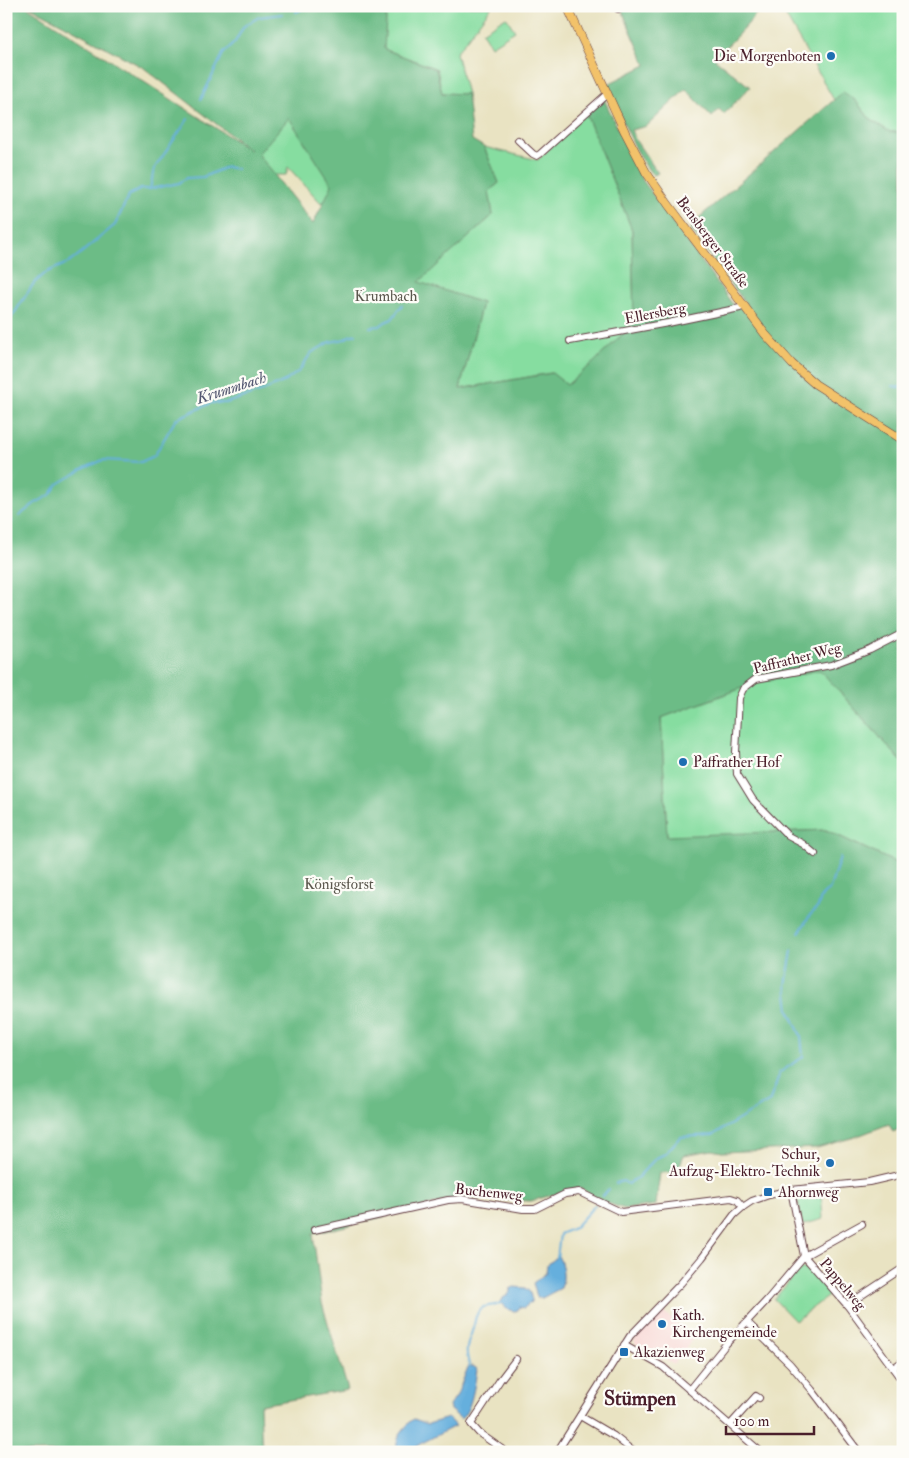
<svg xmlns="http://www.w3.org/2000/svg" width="909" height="1458" viewBox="0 0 909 1458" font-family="'IM FELL Double Pica',serif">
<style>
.built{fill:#f7d0ce}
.green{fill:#86dda0;stroke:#687e66}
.forest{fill:#6cbc86;stroke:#5b6e58;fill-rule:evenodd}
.water{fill:#65afdd;stroke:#586784}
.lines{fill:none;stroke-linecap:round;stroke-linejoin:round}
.stream{stroke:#65afdd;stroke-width:2}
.minor-casing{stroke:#623c42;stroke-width:8}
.major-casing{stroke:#623c42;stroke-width:9}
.minor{stroke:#fff;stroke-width:6}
.major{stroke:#f2c26a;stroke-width:8}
.poi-dot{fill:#1f6fb2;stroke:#fdfcf7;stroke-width:2}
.labels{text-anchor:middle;stroke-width:4.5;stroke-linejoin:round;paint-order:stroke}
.poi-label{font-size:15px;fill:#4a1f2b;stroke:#fdfcf7;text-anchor:start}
.street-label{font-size:15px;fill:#4a1f2b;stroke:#fdfcf7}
.park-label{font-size:15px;fill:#5c584e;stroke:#fdfcf7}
.water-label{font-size:16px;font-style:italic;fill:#555972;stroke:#fdfcf7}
.district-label{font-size:20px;font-weight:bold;fill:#4a1f2b;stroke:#fdfcf7}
</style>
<rect width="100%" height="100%" fill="#fdfcf7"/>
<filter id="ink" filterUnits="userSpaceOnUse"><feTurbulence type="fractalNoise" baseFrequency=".02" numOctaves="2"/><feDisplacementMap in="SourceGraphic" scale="10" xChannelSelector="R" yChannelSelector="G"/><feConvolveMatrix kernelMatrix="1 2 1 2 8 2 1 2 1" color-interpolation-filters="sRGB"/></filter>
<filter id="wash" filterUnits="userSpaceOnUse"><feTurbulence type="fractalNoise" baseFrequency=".0096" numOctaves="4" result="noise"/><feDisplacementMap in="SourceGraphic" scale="20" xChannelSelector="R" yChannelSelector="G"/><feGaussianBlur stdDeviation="1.12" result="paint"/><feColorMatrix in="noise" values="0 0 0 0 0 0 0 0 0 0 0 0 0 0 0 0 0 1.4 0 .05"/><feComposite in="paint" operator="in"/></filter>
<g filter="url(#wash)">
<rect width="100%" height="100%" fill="#e9e3c2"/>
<path class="built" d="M661 1309 693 1339 673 1365 664 1358 661 1361 635 1344 634 1340Z"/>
<g class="green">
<path d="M387 6H492L456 53 467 94 442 93 437 69 383 49Z"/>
<path d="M780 6H903V132H890L871 120 854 99 843 93 834 100Z"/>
<path d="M506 17 515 31 491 46 482 32Z"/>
<path d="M286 108 346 191 321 203 288 167 286 175H242L6 337 238 147 255 140Z"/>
<path d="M585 111 632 230 634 323 593 363 567 385 551 373 460 389 482 303 418 282 493 215 489 191 499 183 484 147 538 160Z"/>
<path d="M820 670 903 763V864L894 862 826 830 667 837 661 718 761 681Z"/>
<path d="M821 1191 823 1219 802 1225 797 1197 798 1195Z"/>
<path d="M808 1268 831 1294 795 1321 774 1299 800 1269Z"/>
</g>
<g class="forest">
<path d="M6 6H26L250 150 144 68 29 6H364L367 14 371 6H387L384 49 436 69 442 93 467 94 472 140 484 147 499 183 489 191 493 215 419 282 482 303 460 389 552 373 567 385 593 363 634 323 632 230 585 111 603 97 641 178 734 306 746 304 691 230 693 223 843 92 854 99 871 120 890 132H903V763L820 670 761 681 661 718 667 836 826 830 894 862 903 864V1127L893 1132 889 1124 855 1137 817 1148 722 1152 712 1150 684 1155 677 1172 660 1173 656 1205 625 1209 604 1202 582 1189H573L531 1201 460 1198 313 1234 322 1303 348 1390 260 1405 262 1452H6ZM289 118 332 185 313 224 258 154Z"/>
<path d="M620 6H762L748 24 715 59 750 87 724 114 719 109 712 117 686 89 647 126 631 130 636 141 658 173 654 175C642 169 614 100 606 85L646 65Z"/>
</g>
<g class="water">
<path d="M558 1256C563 1264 565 1279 561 1288L542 1298 537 1297 533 1283 546 1273 547 1265Z"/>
<path d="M514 1287 525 1288 530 1292 532 1301 524 1308 519 1307 516 1311C508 1311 503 1307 500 1301L510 1292V1289Z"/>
<path d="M473 1366 477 1369C475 1382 472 1410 461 1419L450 1410 449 1406 457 1395 468 1367Z"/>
<path d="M448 1418 455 1426 420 1444 410 1452H397C395 1436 402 1431 412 1420L414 1419 428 1424Z"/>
</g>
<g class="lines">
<g class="stream">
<path d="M296 12 308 6"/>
<path d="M201 99 223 54 235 42 244 26 259 17 282 14"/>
<path d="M150 189 179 183 186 178 203 177 226 167 237 169"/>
<path d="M6 326 34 283 47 272 70 262 115 225 129 195 141 189H150L154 169 188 119"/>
<path d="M370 327 380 326 385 322 392 319 402 305"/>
<path d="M893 386 903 388"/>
<path d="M6 486 9 497 6 501"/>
<path d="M19 516 34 504 50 495 58 484 85 468 103 460 141 462 154 456 176 419 211 403H226L263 391 287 380 299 371 311 353 330 342 345 339 349 336 356 334"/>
<path d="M6 526 12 521"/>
<path d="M799 933 810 915 818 907 821 897 830 888 840 857"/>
<path d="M616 1183 623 1181 628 1184 637 1178 656 1158 665 1154 680 1137 713 1135 770 1101C772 1091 778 1084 779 1073L803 1057 801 1036 789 1010 786 985 792 951"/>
<path d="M602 1196 609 1189"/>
<path d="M557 1258 560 1234 574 1228 595 1205"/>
<path d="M470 1368C464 1347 467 1348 473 1328 477 1316 473 1318 483 1307L495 1305 503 1302"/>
</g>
</g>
</g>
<g filter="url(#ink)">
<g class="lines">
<defs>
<g id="minor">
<path d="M617 6 618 9"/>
<path d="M518 140 533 154 537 156 540 154 607 94"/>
<path d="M570 341 668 323 740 308 743 306"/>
<path d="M815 854 803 844 788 836 753 800 737 774 736 752 739 698 743 689 756 679 831 665 870 650 903 633"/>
<path d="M791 1190 804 1256 847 1305 903 1382"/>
<path d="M314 1230 448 1200 462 1199 523 1209H535L565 1194 579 1192 621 1212 731 1198 737 1200 743 1207"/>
<path d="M847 1305 903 1268"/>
<path d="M747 1322 790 1364 812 1390 859 1452"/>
<path d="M624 1345 663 1367 761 1452"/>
<path d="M893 1368 903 1361"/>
<path d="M689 1390 726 1344 768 1299 804 1256 862 1224"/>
<path d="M580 1416 614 1436 634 1452"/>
<path d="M730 1425 756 1396 759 1398"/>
<path d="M506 1452 479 1433 471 1424 500 1380 516 1359"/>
<path d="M557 1452 630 1336 681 1283 702 1258 734 1215 743 1207 752 1201 769 1195 791 1190 869 1182 903 1174"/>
<path d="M899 1452 903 1449"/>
</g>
<path id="major" d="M567 6 625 132 646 172 668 204 765 334 792 364 815 384 903 440"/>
</defs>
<use href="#minor" class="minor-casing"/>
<use href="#major" class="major-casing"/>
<use href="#minor" class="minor"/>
<use href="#major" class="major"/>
</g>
</g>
<g class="poi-dot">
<circle cx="831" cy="56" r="5"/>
<circle cx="683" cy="762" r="5"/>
<circle cx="830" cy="1163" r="5"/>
<rect x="763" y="1187" width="10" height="10" rx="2.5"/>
<circle cx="662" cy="1324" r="5"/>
<rect x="619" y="1347" width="10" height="10" rx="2.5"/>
</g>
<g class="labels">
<g class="poi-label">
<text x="821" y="61" text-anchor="end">Die Morgenboten</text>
<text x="693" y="767">Paffrather Hof</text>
<text x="820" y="1159" text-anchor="end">Schur,<tspan x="820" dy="17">Aufzug-Elektro-Technik</tspan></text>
<text x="778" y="1197">Ahornweg</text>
<text x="672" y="1320">Kath.<tspan x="672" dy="17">Kirchengemeinde</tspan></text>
<text x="634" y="1357">Akazienweg</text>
</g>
<g class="street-label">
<text transform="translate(713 242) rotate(53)" y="5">Bensberger Straße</text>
<text transform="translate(655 313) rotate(-11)" y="5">Ellersberg</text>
<text transform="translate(797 658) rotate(-14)" y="5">Paffrather Weg</text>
<text transform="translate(489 1192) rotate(6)" y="5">Buchenweg</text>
<text transform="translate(843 1284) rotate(50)" y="5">Pappelweg</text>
</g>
<g class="park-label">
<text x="386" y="301">Krumbach</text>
<text x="339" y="889">Königsforst</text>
</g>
<g class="water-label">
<text transform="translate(231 387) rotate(-18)" y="6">Krummbach</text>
</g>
<g class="district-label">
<text x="640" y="1405">Stümpen</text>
</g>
</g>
<rect width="909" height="1458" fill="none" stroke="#fdfcf7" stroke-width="25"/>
<path d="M726 1426v8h88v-8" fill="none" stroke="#4a1f2b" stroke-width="2.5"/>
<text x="734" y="1426" font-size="15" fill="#4a1f2b" stroke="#fdfcf7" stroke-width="4" paint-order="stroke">100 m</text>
</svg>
